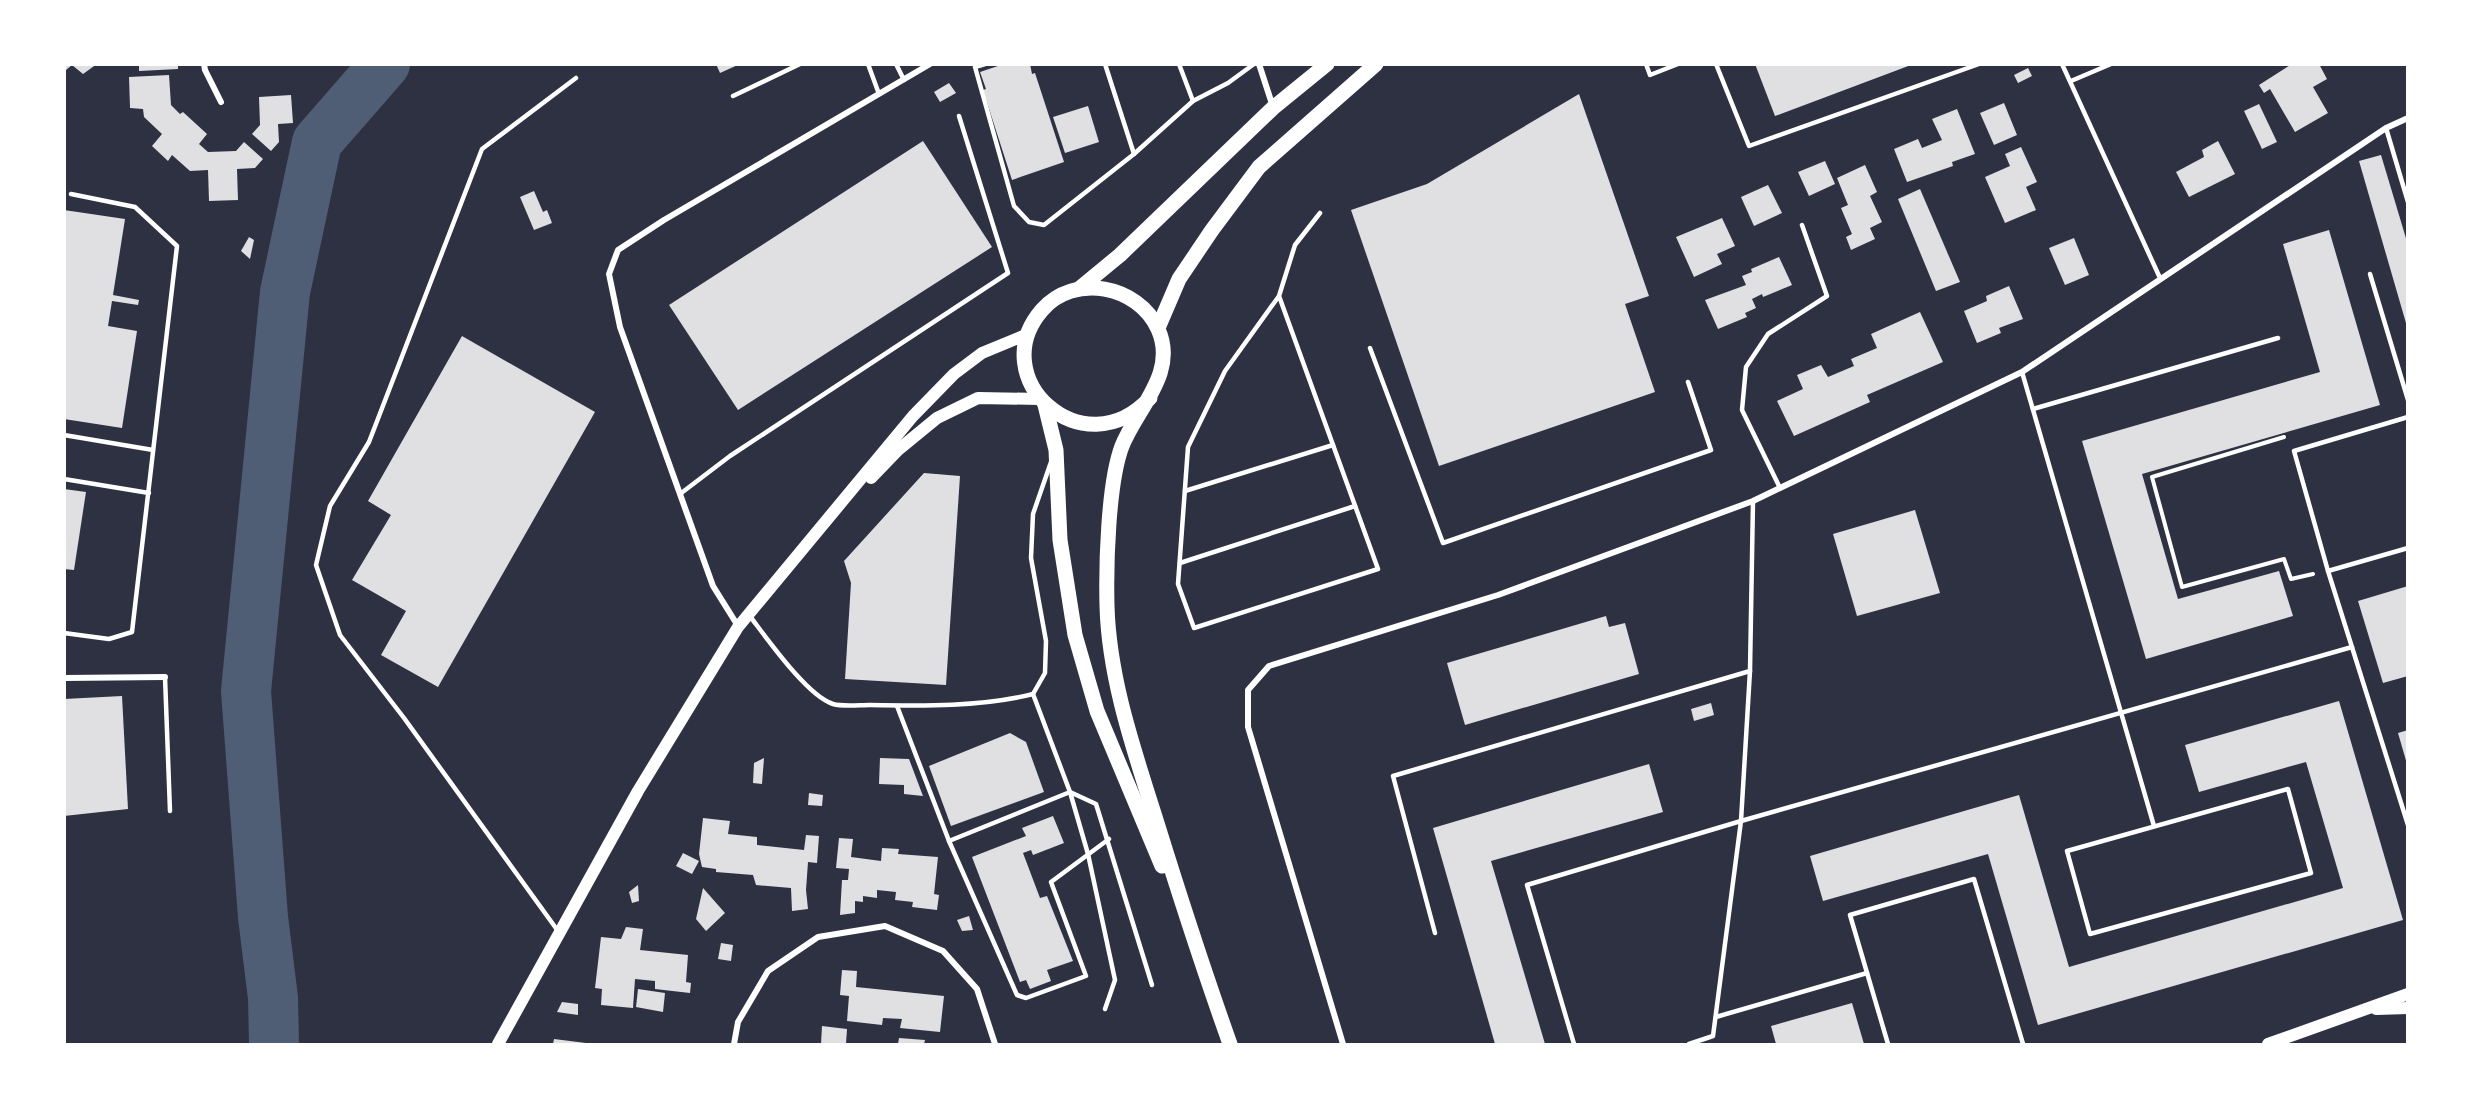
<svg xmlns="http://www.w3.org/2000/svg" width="2472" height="1109" viewBox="0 0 2472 1109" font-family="'Titillium Web',sans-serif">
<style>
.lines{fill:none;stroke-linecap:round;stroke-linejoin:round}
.river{stroke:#4f5d75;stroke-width:50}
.building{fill:#e0e0e3}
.path{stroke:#fff;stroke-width:4}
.service{stroke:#fff;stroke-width:4.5}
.minor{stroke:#fff;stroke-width:6}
.secondary{stroke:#fff;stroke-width:12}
.primary{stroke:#fff;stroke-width:15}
</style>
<rect width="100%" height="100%" fill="#2d3142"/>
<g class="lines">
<path class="river" d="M274 1044 273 998 263 917 246 691 285 292 317 142 385 64"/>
</g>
<g class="building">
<path d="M64 64H97L83 74 72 65 66 70Z"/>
<path d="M139 64H178V69L139 71Z"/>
<path d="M716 64H740L720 73Z"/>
<path d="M1004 64H1030L1032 74 1035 73 1064 162 1012 180 983 90 986 89 980 72Z"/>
<path d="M1755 64H1911V65L1775 116Z"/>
<path d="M2292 64H2319L2327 79 2313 87 2328 113 2295 132 2270 89 2264 93 2259 85Z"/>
<path d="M2028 68 2032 76 2018 83 2014 75Z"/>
<path d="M169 75 171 105 180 114 183 112 207 134 199 144 208 152 236 151 244 142 263 159 255 168 237 169 238 200 209 201 208 170 190 171 172 155 168 161 152 146 162 134 144 117 143 109 130 108 129 77Z"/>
<path d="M949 83 956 93 940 102 934 92Z"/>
<path d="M1579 94 1649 296 1625 304 1655 392 1439 466 1351 210 1427 184Z"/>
<path d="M291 95 293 123 278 124 279 142 271 151 252 134 260 125 259 97Z"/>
<path d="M2004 103 2017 135 1994 145 1980 113Z"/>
<path d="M2259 104 2277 142 2262 149 2244 111Z"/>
<path d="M1088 106 1099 142 1065 153 1053 117Z"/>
<path d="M1957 109 1975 154 1952 162 1953 166 1907 182 1894 149 1918 139 1922 148 1942 140 1932 119Z"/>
<path d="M923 141 992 247 738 410 669 305Z"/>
<path d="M2218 141 2235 174 2189 197 2176 172 2204 157 2202 150Z"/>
<path d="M2021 147 2037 182 2026 187 2036 210 2005 223 1985 177 2010 166 2005 154Z"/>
<path d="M2381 155 2408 245V330L2359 161Z"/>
<path d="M1825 161 1835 184 1809 196 1798 172Z"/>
<path d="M1865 165 1877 192 1870 196 1882 222 1870 228 1875 239 1851 250 1846 237 1852 234 1841 208 1848 205 1837 178Z"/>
<path d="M1768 185 1782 213 1754 226 1741 197Z"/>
<path d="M1920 189 1960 282 1936 291 1898 199Z"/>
<path d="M534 191 543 212 547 210 552 223 534 230 520 197Z"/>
<path d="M64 210 125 219 113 295 139 300 138 305 112 301 108 326 137 331 122 428 64 419Z"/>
<path d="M1722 218 1735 246 1717 254 1722 264 1694 277 1676 237Z"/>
<path d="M2329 230 2380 405 2142 474 2178 599 2279 571 2293 616 2146 659 2082 441 2320 372 2283 244Z"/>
<path d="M249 237 254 240 250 259 241 251Z"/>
<path d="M2074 238 2089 275 2065 285 2049 248Z"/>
<path d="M1779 257 1792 285 1763 297 1762 294 1752 299 1756 308 1745 313 1747 317 1718 329 1705 300 1746 285 1742 276 1752 272 1751 269Z"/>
<path d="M2009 286 2023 319 1999 328 2001 333 1977 343 1964 311 1987 301 1986 296Z"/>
<path d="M1920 312 1943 362 1867 395 1870 402 1794 436 1777 401 1803 389 1797 375 1821 365 1828 377 1854 366 1851 359 1877 348 1871 334Z"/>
<path d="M462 336 595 412 438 687 381 655 406 611 352 580 391 515 368 501Z"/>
<path d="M924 473 960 476 946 685 845 679 851 583 844 561Z"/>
<path d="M64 489 86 492 74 570 64 569Z"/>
<path d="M1915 510 1940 593 1857 616 1833 534Z"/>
<path d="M2408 586V676L2383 683 2358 601Z"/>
<path d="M1606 616 1609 627 1625 623 1639 674 1465 725 1447 663Z"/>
<path d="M122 696 128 809 64 816V699Z"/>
<path d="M2339 701 2403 920 2038 1025 1988 854 1823 901 1810 856 2019 795 2069 967 2343 888 2306 762 2199 792 2185 745Z"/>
<path d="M1711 703 1714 715 1694 721 1691 709Z"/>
<path d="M2408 730V764H2407L2398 733Z"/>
<path d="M1010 733 1026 742 1044 792 951 826 929 766Z"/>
<path d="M764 758 762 784 753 783 754 763Z"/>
<path d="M880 758 909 759 923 796 904 794V785L879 784Z"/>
<path d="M1649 764 1663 812 1491 861 1545 1044H1495L1433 828Z"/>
<path d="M809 793 823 795 822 806 808 805Z"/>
<path d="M1053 816 1064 843 1033 855 1031 850 1023 853 1040 898 1047 896 1073 961 1047 970 1051 981 1030 989 1026 980 1020 982 972 857 1026 836 1022 828Z"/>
<path d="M703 818 730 821 728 834 757 837V845L804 850 806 835 819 836 817 863 808 862 806 890 808 909 792 911 791 888 756 885 753 875 716 872V869L702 867 699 854Z"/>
<path d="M839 838 853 839 851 857 881 861 882 848 899 849 898 854 938 857 934 894 939 895 937 910 912 907 913 902 895 900 896 892 877 890V898L863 896V902L855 901V913L840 915 842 880H848L849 869 836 868Z"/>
<path d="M683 853 699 861 692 874 676 866Z"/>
<path d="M638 885 639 901 632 903 629 892Z"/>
<path d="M703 888 725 913 706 931 696 919Z"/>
<path d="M969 916 973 930 962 931 957 920Z"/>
<path d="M626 927 643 929 640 950 688 955 686 982 691 983 690 993 655 989V981L635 979 633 1008 601 1005 602 989 595 988 601 937 621 939Z"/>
<path d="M721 943 733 945 731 961 718 959Z"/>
<path d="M842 970 857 971 856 987 944 996 940 1032 900 1028 902 1019 883 1018 882 1025 847 1021 849 996 840 995Z"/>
<path d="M638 989 665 993 663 1012 636 1007Z"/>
<path d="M562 1002 578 1004V1015L557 1012Z"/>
<path d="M1852 1003 1864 1044H1776L1771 1026Z"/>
<path d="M822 1026 847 1029 846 1044H821Z"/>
<path d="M899 1038 925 1040 924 1044H898Z"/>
<path d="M554 1039 586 1043V1044H553Z"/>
</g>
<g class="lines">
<path class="path" d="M2284 437 2152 477 2182 587 2284 559 2291 579 2313 574"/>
<g class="service">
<path d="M868 64 879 94"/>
<path d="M896 64 904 80"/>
<path d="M985 64 975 67 1014 206 1029 222 1044 225 1134 154 1193 101 1228 83 1254 64"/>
<path d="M1105 64 1134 154"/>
<path d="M1179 64 1193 101"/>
<path d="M1646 64 1650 75 1678 64"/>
<path d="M1716 64 1749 146 1979 64"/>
<path d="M2062 64 2160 278"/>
<path d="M2071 81 2111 64"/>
<path d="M733 96 800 64"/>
<path d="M2386 128 2408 202"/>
<path d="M2370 274 2408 400"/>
<path d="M1279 296 1225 371 1188 447 1178 584 1194 628 1378 569 1279 296 1295 245 1320 213"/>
<path d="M1370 348 1443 543 1711 450 1688 382"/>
<path d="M2022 372 2154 826"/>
<path d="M2033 409 2278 338"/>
<path d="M64 435 153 450"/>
<path d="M64 479 149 493"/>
<path d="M1780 488 1742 410 1746 367 1768 334 1827 296 1802 225"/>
<path d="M1185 491 1333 445"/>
<path d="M680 494 730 456 1008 273 959 116"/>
<path d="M2408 548 2328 571 2408 825"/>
<path d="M1180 563 1355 506"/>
<path d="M2328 571 2294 451 2408 417"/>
<path d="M749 615C766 637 807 696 833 704 843 707 859 705 870 705 924 706 981 707 1033 694L1045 673 1046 641 1031 558 1033 514 1051 462"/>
<path d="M64 633 109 639 132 632 177 246 135 207 71 194"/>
<path d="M165 677 170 811"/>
<path d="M897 706 949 841 1070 792 1033 694"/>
<path d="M2288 789 2311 873 2090 934 2067 851Z"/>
<path d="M949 841 1017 995 1026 998 1086 976 1051 882 1109 839"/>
<path d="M558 931 404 718 340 635 316 565 330 506 369 442 482 149 576 78"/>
<path d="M1435 933 1393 776 1750 671"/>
<path d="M1105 1009 1115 980 1088 854 1070 792 1096 804 1152 985"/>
<path d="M1716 1017 1867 973"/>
<path d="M1574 1044 1527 885 1741 821 2352 647"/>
<path d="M1689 1044 1713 1036 1741 821 1750 671 1753 501"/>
<path d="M1888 1044 1850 915 1974 879 2023 1044"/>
</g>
<g class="minor">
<path d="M204 64 205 70 221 102"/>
<path d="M1259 64 1273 107"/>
<path d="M738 626 713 586 620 327 609 274 618 250 664 220 930 64"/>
<path d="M64 678 165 677"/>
<path d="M734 1044 738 1022 768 971 818 937 885 926 943 951 977 989 995 1044"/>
<path d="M1343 1044 1248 727V690L1269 666 1498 595 1753 501 1780 488 2022 372 2386 128 2408 118"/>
</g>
<g class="secondary">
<path d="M871 478 898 450 937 418 978 398 1040 399"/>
<path d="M2376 1009 2408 1008"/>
<path d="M498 1044 638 791 738 627 913 416 954 374 982 353 1028 334"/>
<path d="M2268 1044 2408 994"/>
</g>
<g class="primary">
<path d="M1080 288 1120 255 1273 108 1327 64"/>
<path d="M1158 328 1179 279 1212 230 1259 167 1376 64"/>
<path d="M1150 398C1083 470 983 378 1042 310 1074 273 1138 285 1158 329 1178 373 1137 408 1122 446 1108 483 1106 565 1107 606 1109 680 1135 753 1157 823 1180 897 1204 971 1230 1044"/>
<path d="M1045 405 1056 450 1060 540 1075 635 1097 711 1162 866"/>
</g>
</g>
<rect width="2472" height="1109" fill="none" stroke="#ffffff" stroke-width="132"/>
</svg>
